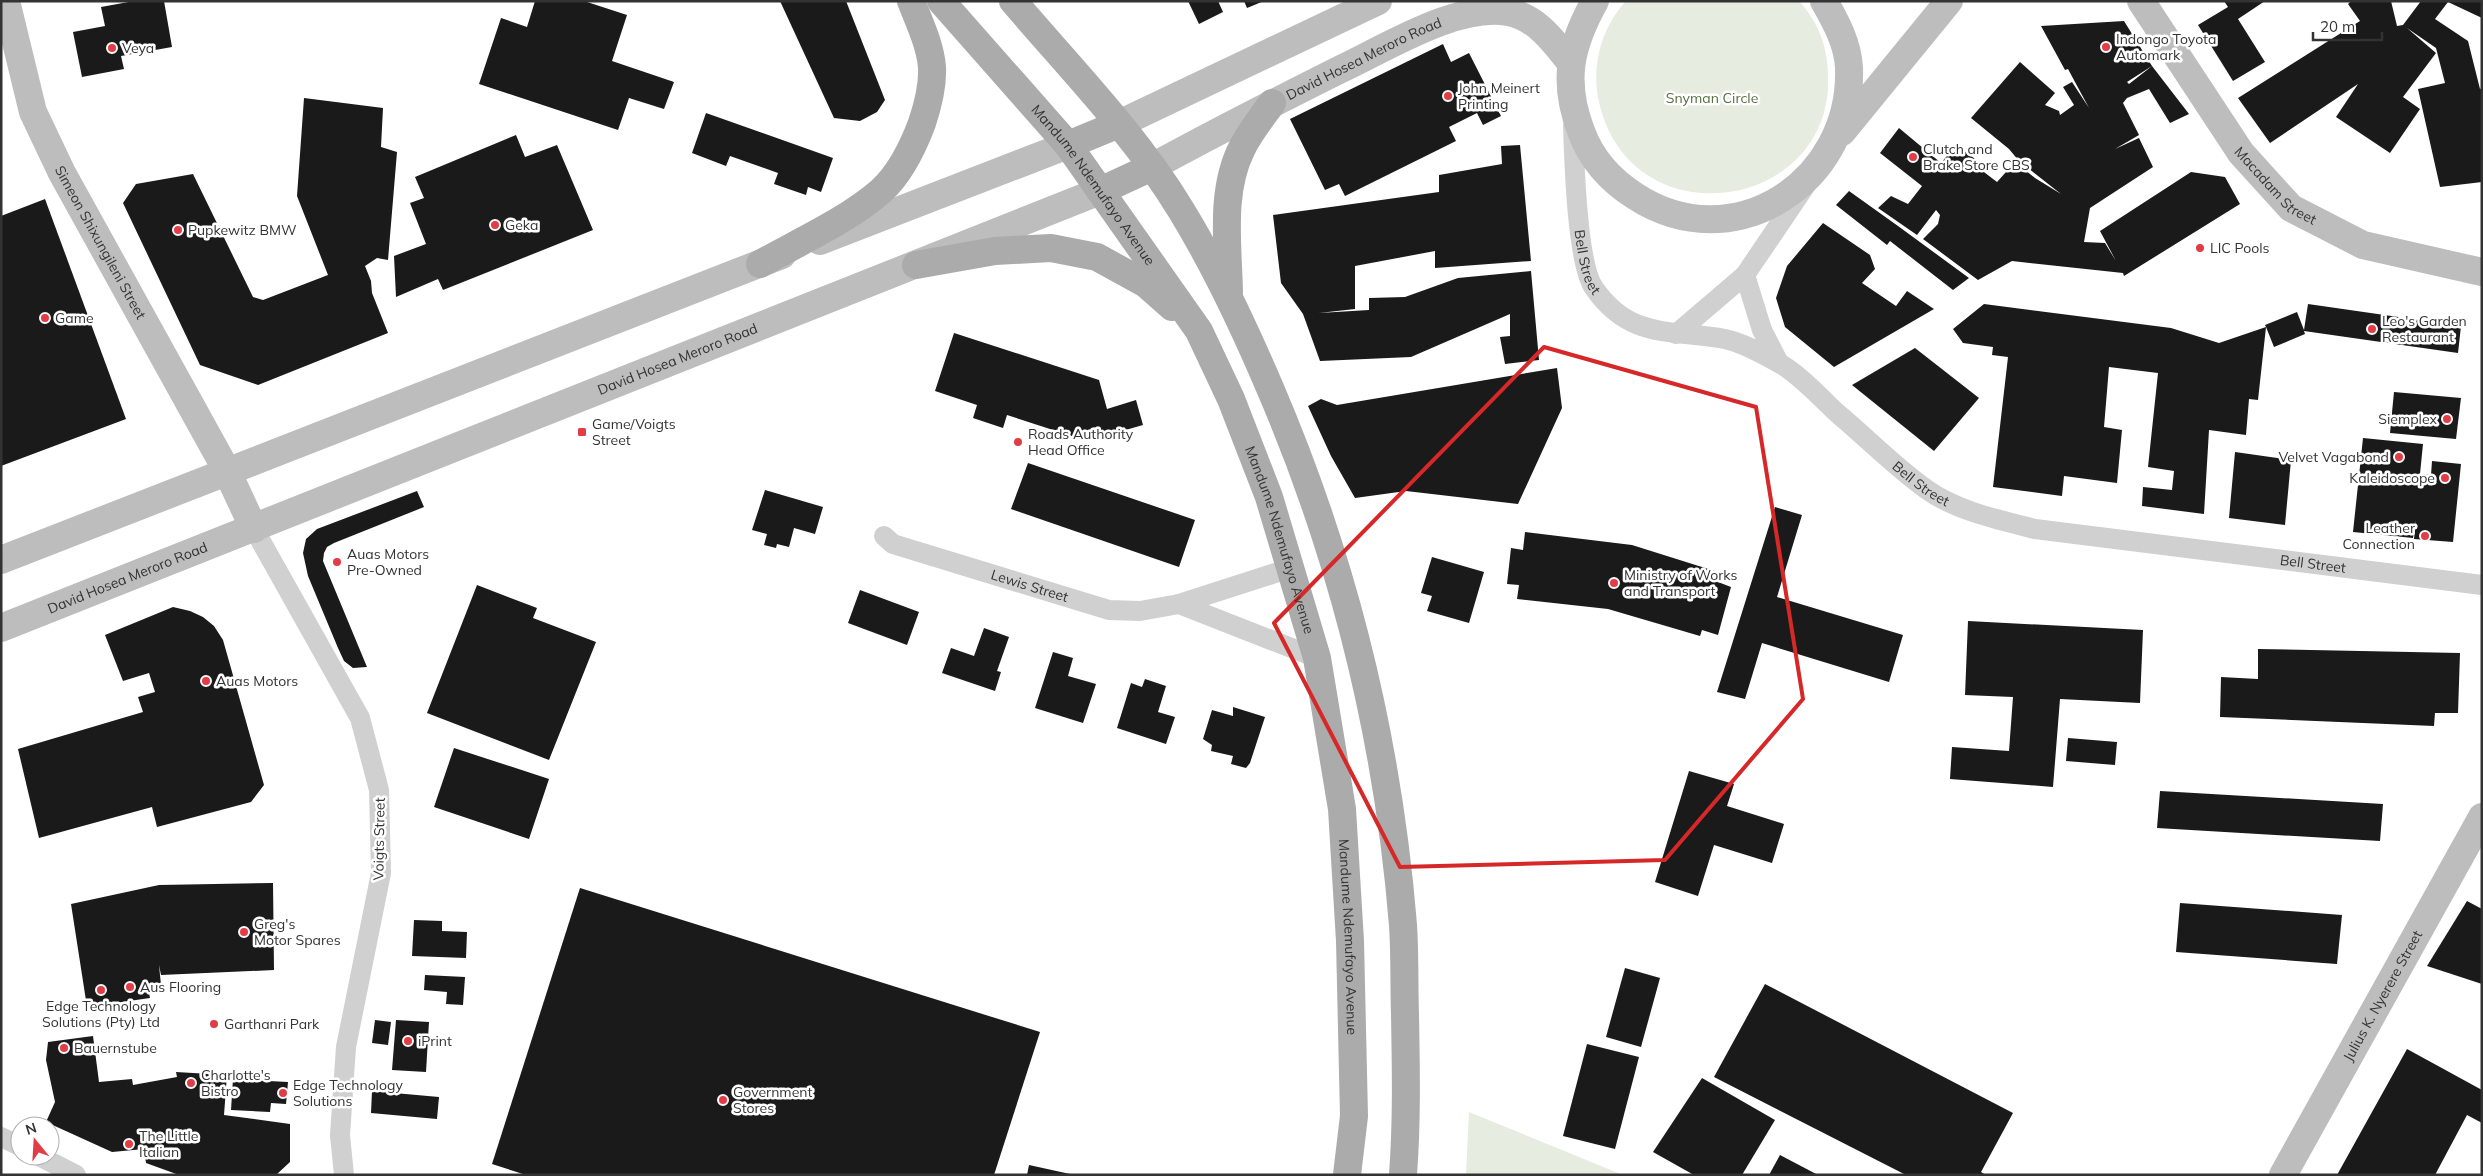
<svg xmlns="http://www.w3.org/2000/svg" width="2483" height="1176" viewBox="0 0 2483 1176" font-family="Mulish,sans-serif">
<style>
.green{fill:#e6ecdf}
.building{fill:#1a1a1a}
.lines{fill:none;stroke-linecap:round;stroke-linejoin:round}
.street{stroke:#d0d0d0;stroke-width:20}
.secondary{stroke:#bdbdbd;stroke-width:28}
.primary{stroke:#ababab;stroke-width:28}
.marked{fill:none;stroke:#d62828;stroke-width:4;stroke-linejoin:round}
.poi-dot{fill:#e23c47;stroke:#fff;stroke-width:2}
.labels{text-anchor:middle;stroke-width:5;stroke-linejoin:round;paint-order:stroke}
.poi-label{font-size:14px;fill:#333;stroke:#fff;text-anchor:start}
.street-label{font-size:14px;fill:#333;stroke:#fff}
.park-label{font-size:14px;fill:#556f40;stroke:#fff}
</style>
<rect width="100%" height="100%" fill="#fff"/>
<g class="green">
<path d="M1626 1H1799C1818 22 1827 45 1828 73 1836 211 1631 243 1599 102 1591 67 1601 28 1626 1Z"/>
<path d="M1469 1112 1623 1175H1466Z"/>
</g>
<g class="building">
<path d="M134 1H164L172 47 121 56 124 69 82 77 73 32 105 26 101 7Z"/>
<path d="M535 1H584L627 15 612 61 674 82 664 109 629 98 618 130 479 84 501 18 527 27Z"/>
<path d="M780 1H846L885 100 877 112 860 121 834 118Z"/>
<path d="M1188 1H1218L1223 12 1199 24Z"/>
<path d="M1244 1H1264L1247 8Z"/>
<path d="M2224 1H2265L2238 19 2265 62 2233 81 2198 25 2228 7Z"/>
<path d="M2351 1H2391L2397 26 2403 25 2421 1H2482V18L2448 2 2435 19 2468 41 2480 89 2482 88V182L2440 187 2418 89 2445 83 2436 48 2407 28 2436 53 2403 97 2420 109 2390 153 2336 117 2358 84 2270 143 2238 98 2360 21 2348 4Z"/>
<path d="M2124 21 2152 66 2127 82 2129 84 2152 66 2189 114 2170 123 2149 89 2127 98 2123 103 2139 135 2115 149 2139 138 2153 167 2090 208 2084 242 2105 243 2116 261 2100 231 2191 172 2225 177 2240 204 2124 276 2123 273 2012 261 1978 280 1923 239 1938 224 1940 215 1936 210 1917 235 1878 208 1891 196 1908 204 1922 186 1880 153 1899 128 1941 163 1956 145 1982 164 1980 169 1997 182 2015 162 2035 178 2061 194 2019 161 2009 149 1971 118 2020 62 2055 93 2045 105 2059 111 2060 115 2074 105 2063 87 2072 82 2089 108 2068 69 2065 70 2041 26Z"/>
<path d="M1443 44 1451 62 1469 53 1501 116 1483 125 1477 113 1449 127 1456 141 1345 196 1339 184 1325 190 1290 119Z"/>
<path d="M304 98 383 108 381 147 397 152 388 260 377 258 365 266 371 281 372 293 388 333 258 385 200 365 123 203 136 184 193 174 253 297 263 300 328 275 297 196Z"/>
<path d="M706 113 833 158 821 192 808 187 806 195 774 184 778 173 730 156 726 166 692 153Z"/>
<path d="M516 135 525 157 557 145 593 230 443 290 438 279 396 297 394 256 426 244 410 203 424 198 415 177Z"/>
<path d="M1520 145 1531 261 1435 268V251L1355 266V309L1319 313 1369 310V298L1405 297 1458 278 1531 271 1539 360 1505 364 1500 337 1510 336V314L1411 357 1320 361 1303 314 1281 283 1273 215 1439 192V175L1502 164 1501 146Z"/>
<path d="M1849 191 1898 226 1969 278 1953 290 1890 241 1887 245 1836 205Z"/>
<path d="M45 199 126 419 1 466V216Z"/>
<path d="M1823 223 1870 255 1875 269 1862 283 1896 306 1907 291 1934 309 1834 367 1785 327 1776 298 1787 266Z"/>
<path d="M1984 304 2171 328 2219 343 2266 327 2265 325 2297 312 2304 330 2308 304 2461 326 2458 353 2304 331 2305 334 2274 347 2266 327 2258 400 2249 399 2246 435 2209 430 2204 514 2142 506 2143 487 2172 490 2174 471 2148 467 2158 373 2109 367 2104 427 2122 430 2117 483 2064 476 2062 496 1993 487 2008 357 1992 355 1993 347 1963 343 1953 329Z"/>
<path d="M954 333 1099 380 1107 409 1136 400 1143 425 1087 441 1007 415 1003 428 973 418 977 405 935 391Z"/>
<path d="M1915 348 1979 398 1934 451 1852 385Z"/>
<path d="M1557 368 1562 408 1518 504 1406 491 1355 498 1331 456 1308 406 1321 399 1337 405Z"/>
<path d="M2394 392 2461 398 2456 439 2390 433Z"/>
<path d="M2363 438 2423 444 2420 474 2431 475 2432 461 2461 464 2453 542 2414 539 2416 520 2413 538 2353 532Z"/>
<path d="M2235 452 2291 460 2285 525 2229 518Z"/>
<path d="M1028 463 1195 520 1179 567 1011 509Z"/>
<path d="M765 490 823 507 815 534 794 528 789 547 777 544 776 548 764 545 767 534 752 530Z"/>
<path d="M417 491 424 507 334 543 327 547 324 553 323 561 367 667 353 668 344 661 338 648 308 576 303 553 306 539 317 529Z"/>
<path d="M1775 507 1802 515 1777 597 1903 635 1889 682 1762 643 1745 699 1717 692Z"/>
<path d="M1525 532 1632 545 1721 573 1718 582 1731 587 1718 635 1702 630 1700 636 1608 609 1517 599 1519 585 1507 584 1511 548 1523 550Z"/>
<path d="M1432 557 1484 572 1469 623 1427 611 1432 596 1421 593Z"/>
<path d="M477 585 537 608 533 618 596 642 549 760 427 713Z"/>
<path d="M860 590 919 612 907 645 848 623Z"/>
<path d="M173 607 190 611 203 617 214 626 223 640 264 785 251 802 157 827 152 807 39 838 18 749 143 712 138 697 155 692 149 673 123 681 105 635Z"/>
<path d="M1968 621 2143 630 2140 703 2060 699 2053 787 1950 779 1952 747 2009 751 2013 697 1965 695Z"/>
<path d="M984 628 1009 637 997 671 1001 672 995 691 942 673 951 648 974 656Z"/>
<path d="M2258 649 2460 653 2458 713H2435L2434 726 2220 717 2221 677 2258 679Z"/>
<path d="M1053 652 1073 658 1068 676 1096 684 1083 723 1035 708Z"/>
<path d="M1145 679 1166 686 1158 712 1175 717 1166 744 1117 728 1131 683 1142 687Z"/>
<path d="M1233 707 1265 717 1250 763 1246 768 1231 764 1233 756 1211 751 1212 745 1203 739 1212 710 1233 716Z"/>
<path d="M2068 738 2117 742 2115 765 2066 761Z"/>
<path d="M454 748 549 779 529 839 434 807Z"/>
<path d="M1689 771 1734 784 1727 806 1784 824 1772 863 1714 845 1698 896 1655 882Z"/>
<path d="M2160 791 2383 804 2380 841 2157 828Z"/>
<path d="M273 883 274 970 161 975 159 965 161 985 148 988 150 998 87 1007 71 904 159 885Z"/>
<path d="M580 888 1040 1032 994 1175H526L492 1164Z"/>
<path d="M2467 901 2482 909V984L2427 966Z"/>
<path d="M2180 903 2342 915 2337 964 2176 952Z"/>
<path d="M414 920 442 921V931L467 932 466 958 412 956Z"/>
<path d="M1625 968 1660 978 1641 1047 1606 1037Z"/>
<path d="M425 975 465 977 463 1005 446 1004 447 992 424 990Z"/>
<path d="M1765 984 2013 1113 1981 1172 1986 1175H1906L1714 1077Z"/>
<path d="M375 1020 391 1022 388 1045 372 1043Z"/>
<path d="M396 1020 429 1022 426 1072 392 1070Z"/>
<path d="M93 1036 99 1082 132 1079 133 1085 177 1077 176 1072 227 1075 224 1115 290 1124V1162L276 1175H179L146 1163 144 1149 112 1152 46 1122 55 1102 46 1060 48 1042Z"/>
<path d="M1587 1044 1639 1057 1615 1149 1563 1136Z"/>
<path d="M2407 1049 2482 1090V1123L2467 1115 2435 1175H2337Z"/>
<path d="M1702 1078 1775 1120 1742 1175H1694L1653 1152Z"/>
<path d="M233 1079 288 1082 286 1104 271 1103 270 1112 231 1110Z"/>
<path d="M372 1091 439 1097 437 1119 371 1113Z"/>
<path d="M1780 1155 1818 1175H1769Z"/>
<path d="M1029 1165 1070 1174V1175H1027Z"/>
</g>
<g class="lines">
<g class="street">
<path id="s1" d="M1573 125C1574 158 1577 264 1594 288 1630 340 1671 329 1725 339 1743 343 1761 353 1777 362 1796 371 1821 398 1837 413 1867 438 1895 467 1926 489 1956 511 2000 520 2035 529L2482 585"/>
<path d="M1676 334 1745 275"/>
<path d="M1779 363 1762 330 1745 275 1806 185"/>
<path d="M254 529 360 718 379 790 381 873 346 1047 340 1135 344 1175"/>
<path id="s2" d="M884 536 893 544 1109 610 1140 611 1179 604 1291 568"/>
<path d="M1179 604 1317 658"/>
<path d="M1 1137 20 1146"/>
<path d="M39 1156 76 1175"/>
</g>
<g class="secondary">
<path id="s3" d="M6 1 33 112 62 173 227 471 254 529"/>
<path d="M1595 1C1570 46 1562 81 1581 131 1591 159 1610 180 1635 196 1733 260 1853 183 1849 68 1848 44 1836 22 1824 1"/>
<path id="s4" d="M2141 1 2241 153 2291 208 2363 245 2482 272"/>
<path d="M1119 124 1378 1"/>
<path d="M1842 132 1949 1"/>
<path id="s5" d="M1152 167C1214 133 1277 101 1341 69 1386 48 1457 3 1508 12 1537 17 1554 42 1571 63"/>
<path d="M820 241 1068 145"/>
<path d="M1 560 782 255"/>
<path id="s6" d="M1 628 1100 191"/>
<path id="s7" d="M2283 1175 2482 817"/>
</g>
<g class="primary">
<path id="s8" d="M941 1 1068 145 1199 331 1231 399 1269 497 1317 658 1342 809 1350 941 1354 1116 1347 1175"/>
<path d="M1013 1C1071 69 1135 134 1181 210 1216 267 1244 327 1270 388 1343 558 1388 740 1403 925 1405 955 1404 985 1405 1015 1406 1069 1407 1121 1403 1175"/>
<path d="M1068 145 1119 124"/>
<path d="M1100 191 1152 167"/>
<path d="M760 264C799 242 848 220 881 191 901 173 913 147 922 123 928 105 933 85 932 67 930 44 919 22 911 1"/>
<path d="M916 265 995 251 1051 248 1097 257 1146 284 1172 307"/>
<path d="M1229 292C1228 245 1220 191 1242 148 1250 132 1262 117 1272 103"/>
</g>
</g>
<path class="marked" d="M1544 347 1756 407 1803 699 1665 860 1400 867 1274 623Z"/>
<g class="poi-dot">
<circle cx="2106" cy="47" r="5"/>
<circle cx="112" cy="48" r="5"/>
<circle cx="1448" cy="96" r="5"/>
<circle cx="1913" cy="157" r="5"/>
<circle cx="495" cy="225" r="5"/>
<circle cx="178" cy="230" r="5"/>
<circle cx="2200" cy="248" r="5"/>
<circle cx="45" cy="318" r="5"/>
<circle cx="2372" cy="329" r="5"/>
<circle cx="2447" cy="419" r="5"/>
<rect x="577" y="427" width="10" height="10" rx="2.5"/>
<circle cx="1018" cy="442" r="5"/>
<circle cx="2399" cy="457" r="5"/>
<circle cx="2445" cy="478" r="5"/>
<circle cx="2425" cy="536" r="5"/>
<circle cx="337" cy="562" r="5"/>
<circle cx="1614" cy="583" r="5"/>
<circle cx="206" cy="681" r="5"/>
<circle cx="244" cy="932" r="5"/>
<circle cx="130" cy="987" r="5"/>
<circle cx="101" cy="990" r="5"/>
<circle cx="214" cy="1024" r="5"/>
<circle cx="408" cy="1041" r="5"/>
<circle cx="64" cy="1048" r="5"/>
<circle cx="191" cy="1083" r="5"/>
<circle cx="283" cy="1093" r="5"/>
<circle cx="723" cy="1100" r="5"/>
<circle cx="129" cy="1144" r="5"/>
</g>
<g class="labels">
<g class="poi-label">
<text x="2116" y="44">Indongo Toyota<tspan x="2116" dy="16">Automark</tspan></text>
<text x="122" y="53">Veya</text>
<text x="1458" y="93">John Meinert<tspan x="1458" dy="16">Printing</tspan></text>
<text x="1923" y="154">Clutch and<tspan x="1923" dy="16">Brake Store CBS</tspan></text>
<text x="505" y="230">Geka</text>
<text x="188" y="235">Pupkewitz BMW</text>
<text x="2210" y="253">LIC Pools</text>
<text x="55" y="323">Game</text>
<text x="2382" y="326">Leo's Garden<tspan x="2382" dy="16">Restaurant</tspan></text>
<text x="2437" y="424" text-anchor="end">Siemplex</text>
<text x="592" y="429">Game/Voigts<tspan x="592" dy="16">Street</tspan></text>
<text x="1028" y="439">Roads Authority<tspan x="1028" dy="16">Head Office</tspan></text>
<text x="2389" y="462" text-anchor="end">Velvet Vagabond</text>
<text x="2435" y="483" text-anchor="end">Kaleidoscope</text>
<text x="2415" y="533" text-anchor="end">Leather<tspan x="2415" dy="16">Connection</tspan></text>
<text x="347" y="559">Auas Motors<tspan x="347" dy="16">Pre-Owned</tspan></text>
<text x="1624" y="580">Ministry of Works<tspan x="1624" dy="16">and Transport</tspan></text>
<text x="216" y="686">Auas Motors</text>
<text x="254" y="929">Greg's<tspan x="254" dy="16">Motor Spares</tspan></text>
<text x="140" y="992">Aus Flooring</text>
<text x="101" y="1011" text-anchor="middle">Edge Technology<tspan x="101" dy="16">Solutions (Pty) Ltd</tspan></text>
<text x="224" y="1029">Garthanri Park</text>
<text x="418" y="1046">iPrint</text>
<text x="74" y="1053">Bauernstube</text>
<text x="201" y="1080">Charlotte's<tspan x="201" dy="16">Bistro</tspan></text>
<text x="293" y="1090">Edge Technology<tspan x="293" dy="16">Solutions</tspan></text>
<text x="733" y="1097">Government<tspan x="733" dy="16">Stores</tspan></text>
<text x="139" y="1141">The Little<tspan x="139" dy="16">Italian</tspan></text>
</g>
<g class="street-label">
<text dy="5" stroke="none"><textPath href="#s5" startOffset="238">David Hosea Meroro Road</textPath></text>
<text dy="5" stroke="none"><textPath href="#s4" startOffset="230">Macadam Street</textPath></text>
<text dy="5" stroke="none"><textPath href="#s8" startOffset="239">Mandume Ndemufayo Avenue</textPath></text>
<text dy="5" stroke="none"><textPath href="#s3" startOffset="261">Simeon Shixungileni Street</textPath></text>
<text dy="5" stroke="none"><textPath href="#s1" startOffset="138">Bell Street</textPath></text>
<text dy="5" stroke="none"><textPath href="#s6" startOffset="728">David Hosea Meroro Road</textPath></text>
<text dy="5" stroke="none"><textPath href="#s1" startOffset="558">Bell Street</textPath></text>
<text dy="5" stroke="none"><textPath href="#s8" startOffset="644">Mandume Ndemufayo Avenue</textPath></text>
<text dy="5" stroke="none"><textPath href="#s1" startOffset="962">Bell Street</textPath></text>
<text dy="5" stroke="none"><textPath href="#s6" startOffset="136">David Hosea Meroro Road</textPath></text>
<text dy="5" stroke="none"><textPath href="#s2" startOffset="155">Lewis Street</textPath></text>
<text transform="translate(379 839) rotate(-89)" y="5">Voigts Street</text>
<text dy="5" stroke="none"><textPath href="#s8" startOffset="1049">Mandume Ndemufayo Avenue</textPath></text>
<text dy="5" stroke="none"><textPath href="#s7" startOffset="205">Julius K. Nyerere Street</textPath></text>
</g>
<g class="park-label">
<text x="1712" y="103">Snyman Circle</text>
</g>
</g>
<rect width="2483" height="1176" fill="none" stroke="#333333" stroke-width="5"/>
<g transform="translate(35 1141) rotate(342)"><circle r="24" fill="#ffffff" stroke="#adadad"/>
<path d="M0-4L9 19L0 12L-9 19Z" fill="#e23c47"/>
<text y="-8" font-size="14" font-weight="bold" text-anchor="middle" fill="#333333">N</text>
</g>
<path d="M2313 32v8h69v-8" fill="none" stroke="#333333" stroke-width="2.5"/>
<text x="2320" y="32" font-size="15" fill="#333333" stroke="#ffffff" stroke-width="4" paint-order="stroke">20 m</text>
</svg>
